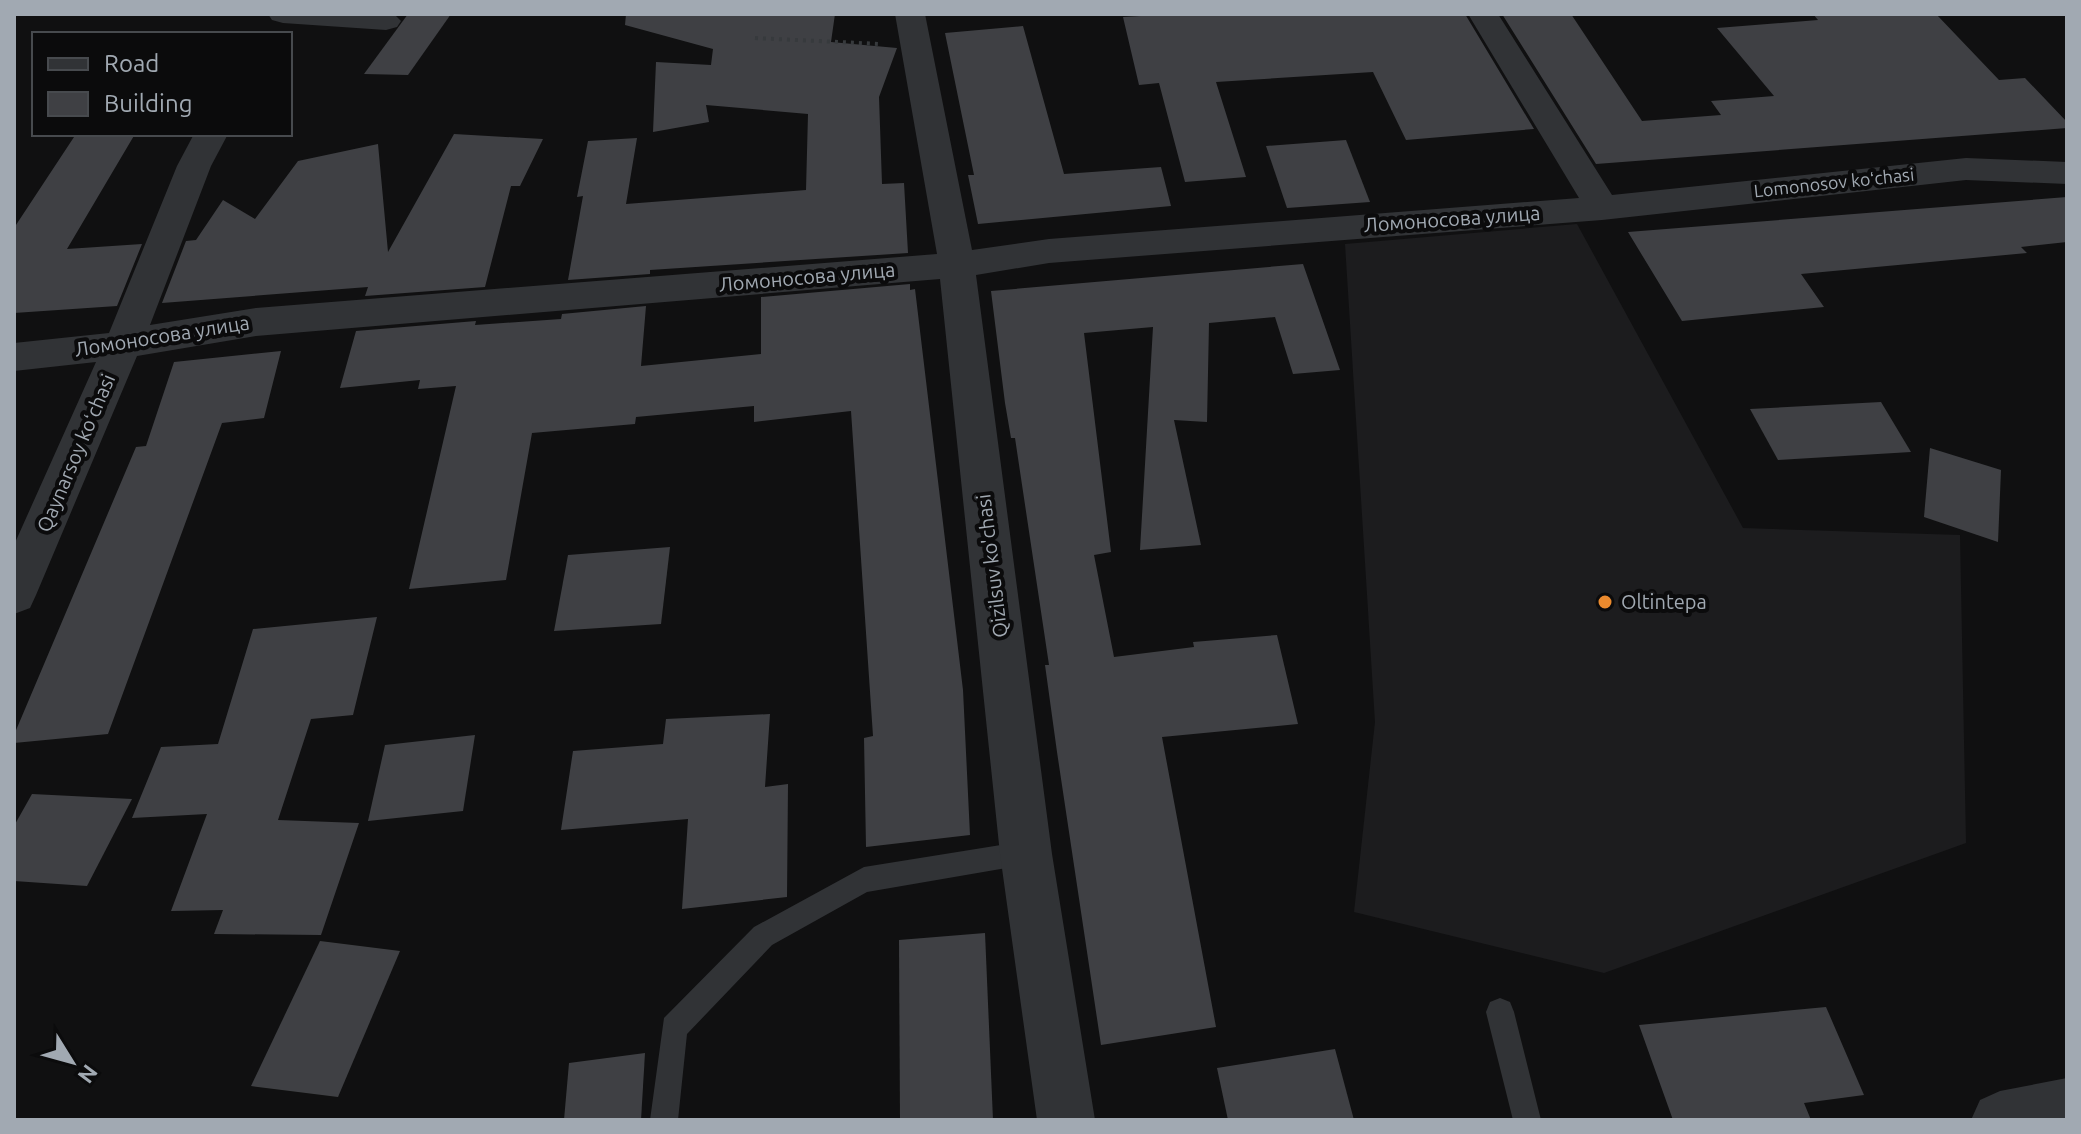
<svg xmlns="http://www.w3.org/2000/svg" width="2081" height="1134" viewBox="0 0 2081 1134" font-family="Ubuntu,sans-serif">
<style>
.built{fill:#1c1c1e}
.building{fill:#3f4044}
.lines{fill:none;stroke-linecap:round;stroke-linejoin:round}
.path{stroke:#373a3d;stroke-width:4;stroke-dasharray:3 5;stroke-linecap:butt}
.lane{fill:#313336;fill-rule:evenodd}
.street{fill:#313336;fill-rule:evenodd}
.poi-dot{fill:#eb8a2e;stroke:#0b0b0c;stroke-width:3}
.labels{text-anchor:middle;stroke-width:8;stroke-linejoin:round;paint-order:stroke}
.far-street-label{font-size:18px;fill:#a1a9b2;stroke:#0b0b0c}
.street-label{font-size:20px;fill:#a1a9b2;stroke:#0b0b0c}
.poi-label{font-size:20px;fill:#a1a9b2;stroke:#0b0b0c;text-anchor:start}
</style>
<rect width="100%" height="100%" fill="#101011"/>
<path class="built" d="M1577 224 1743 528 1960 535 1966 843 1604 973 1354 912 1375 722 1345 244Z"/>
<g class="building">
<path d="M408 14H451L408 75 364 74Z"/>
<path d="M626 14H835L831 42 897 48 879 97 882 184 904 183 908 253 650 270V274L568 280 583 196 577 197 588 141 637 138 626 204 806 190 808 114 706 105 709 122 653 132 656 62 711 65 713 49 625 25Z"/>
<path d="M1176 14H1465L1534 129 1406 140 1373 72 1216 82 1246 177 1185 182 1159 83 1139 85 1123 17Z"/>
<path d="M1502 14H1571L1642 121 1721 115 1711 101 1774 96 1717 28 1818 20 1813 14H1936L1999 80 2025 78 2067 122V128L1596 164Z"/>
<path d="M1023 26 1064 174 1161 167 1171 206 978 224 968 175H974L945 33Z"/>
<path d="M76 134H135L67 249 142 244 117 306 14 313V228Z"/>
<path d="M454 134 543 139 520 186H511L485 287 365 296 368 287 162 303 186 241 196 240 223 200 255 219 298 161 378 144 388 252Z"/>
<path d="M1346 140 1370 202 1287 208 1266 146Z"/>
<path d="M2067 197V242L2021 247 2027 253 1801 274 1824 307 1682 321 1628 232Z"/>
<path d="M1303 264 1340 370 1293 374 1275 317 1209 323 1207 422 1174 420 1201 545 1140 550 1153 327 1084 333 1111 552 1094 555 1114 657 1194 647 1193 642 1277 635 1298 724 1162 737 1216 1027 1101 1045 1057 752 1045 665H1049L1015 438H1011L1005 403 991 291Z"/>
<path d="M910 284V290L915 289 963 690 970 835 866 847 864 738 873 736 851 411 754 422V406L636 417 635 424 532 433 506 580 409 589 456 386 418 389 420 380 340 388 356 331 476 321 475 325 561 319 562 314 646 306 641 366 761 354V297Z"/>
<path d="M281 351 264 418 222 423 108 734 14 743V735L136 447 146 446 174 362Z"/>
<path d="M1881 402 1911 452 1778 460 1750 409Z"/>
<path d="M1930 448 2001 470 1998 542 1924 517Z"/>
<path d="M670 547 661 624 554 631 568 555Z"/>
<path d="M377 617 353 715 311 719 278 820 359 823 321 935 214 934 223 910 171 911 207 814 132 818 161 747 218 744 253 629Z"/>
<path d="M770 714 765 787 788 784 787 897 682 909 688 819 561 830 573 751 663 744 666 719Z"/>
<path d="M475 735 463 811 368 821 385 745Z"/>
<path d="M32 794 132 799 87 886 14 881V826Z"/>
<path d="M985 933 993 1120H900L899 940Z"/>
<path d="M320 941 400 951 338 1097 251 1086Z"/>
<path d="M1826 1007 1864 1095 1804 1103 1811 1120H1673L1639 1025Z"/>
<path d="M1335 1049 1354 1120H1228L1217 1068Z"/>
<path d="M645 1053 641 1120H564L569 1063Z"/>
</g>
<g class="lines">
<path class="path" d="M755 38 880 44"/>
<g class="lane">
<path d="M1026 841 1035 845 1039 854 1035 863 867 892 772 945 687 1034 678 1120H650L664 1018 754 927 864 867Z"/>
<path d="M1500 998 1510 1002 1514 1012 1541 1120H1513L1486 1012 1490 1002Z"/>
</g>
<g class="street">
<path d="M268 14H394L401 21 397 27 386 30 283 23 272 20Z"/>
<path d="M895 14H925L972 250 1049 239 1579 198 1468 14H1498L1612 195 1966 158 2067 162V184L1966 180 1602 220 1049 263 976 275 1052 854 1095 1120H1037L1000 854 940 279 256 336 137 356 36 595 30 608 14 614V545L96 362 14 371V343L109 333 177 166 194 134H228L211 166 150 325 256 308 937 254Z"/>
<path d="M2067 1078V1120H1971L1980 1100 2000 1091Z"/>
</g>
</g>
<circle class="poi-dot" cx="1605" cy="602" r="8"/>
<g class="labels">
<g class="far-street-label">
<text transform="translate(1834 183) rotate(-6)" y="6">Lomonosov koʻchasi</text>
</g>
<g class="street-label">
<text transform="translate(1452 219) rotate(-4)" y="7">Ломоносова улица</text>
<text transform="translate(807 277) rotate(-5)" y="7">Ломоносова улица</text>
<text transform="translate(162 336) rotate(-9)" y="7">Ломоносова улица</text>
<text transform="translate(76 453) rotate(-67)" y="7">Qaynarsoy koʻchasi</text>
<text transform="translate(992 566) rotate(-97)" y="7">Qizilsuv ko'chasi</text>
</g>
<g class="poi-label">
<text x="1621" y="609">Oltintepa</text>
</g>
</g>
<rect width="2081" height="1134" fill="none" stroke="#a1a9b2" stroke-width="32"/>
<rect x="32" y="32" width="260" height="104" fill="#0b0b0c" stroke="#474a4e" stroke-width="2"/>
<rect x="48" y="58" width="40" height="12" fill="#313336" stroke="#474a4e" stroke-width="2"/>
<text x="104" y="72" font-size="24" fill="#a1a9b2">Road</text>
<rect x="48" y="92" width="40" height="24" fill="#3f4044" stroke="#474a4e" stroke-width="2"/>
<text x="104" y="112" font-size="24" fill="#a1a9b2">Building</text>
<g transform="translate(72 1062) rotate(127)" stroke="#0b0b0c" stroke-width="6" paint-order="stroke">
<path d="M0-6L14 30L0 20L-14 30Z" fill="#a1a9b2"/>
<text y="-12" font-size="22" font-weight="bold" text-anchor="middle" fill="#a1a9b2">N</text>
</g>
</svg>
